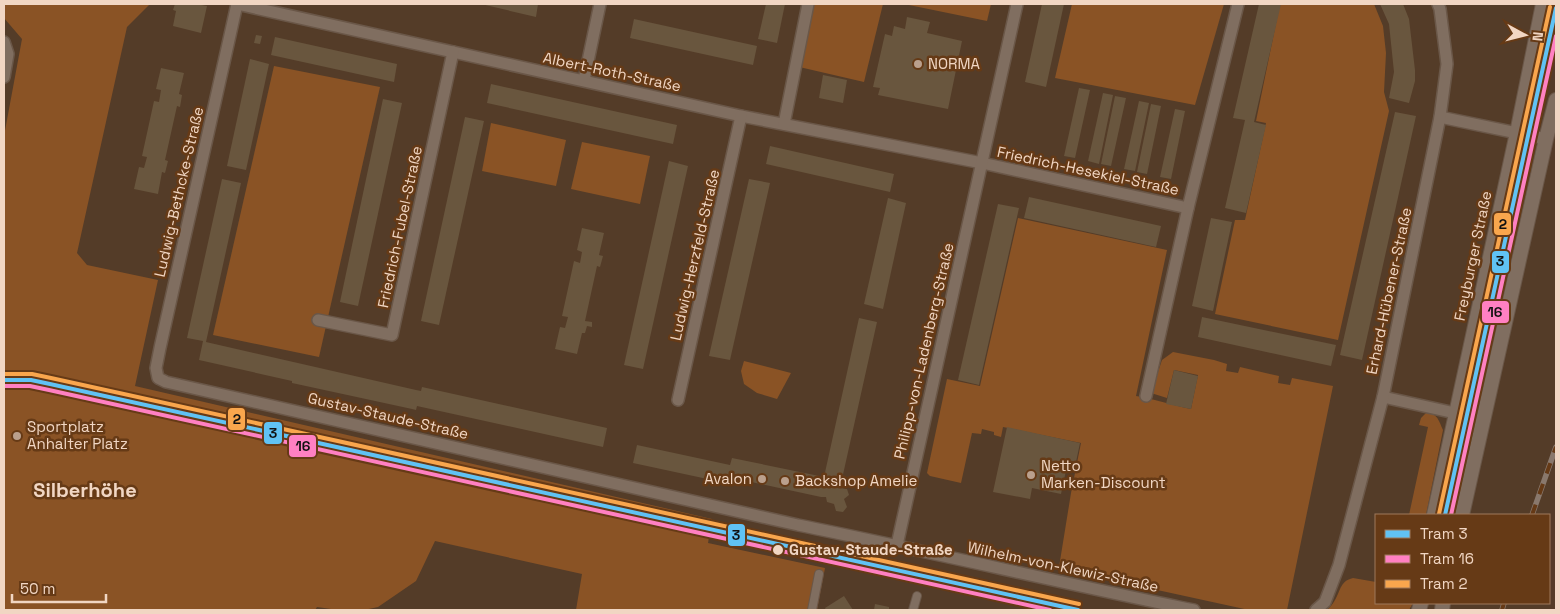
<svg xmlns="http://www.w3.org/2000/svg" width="1560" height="614" viewBox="0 0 1560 614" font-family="'Space Grotesk',sans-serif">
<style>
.green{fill:#8a5325}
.building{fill:#69563e}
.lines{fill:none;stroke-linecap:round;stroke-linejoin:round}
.pedestrian-casing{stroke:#6a5748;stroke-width:10}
.minor-casing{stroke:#6a5748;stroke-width:14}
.tertiary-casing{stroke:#6a5748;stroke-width:16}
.pedestrian{stroke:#806e60;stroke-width:8}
.minor{stroke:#806e60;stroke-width:11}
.tertiary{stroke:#806e60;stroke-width:14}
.rail-casing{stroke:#89786c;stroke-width:5.5}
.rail{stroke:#663a16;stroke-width:4;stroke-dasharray:11;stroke-linecap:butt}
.tram-1-casing{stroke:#663a16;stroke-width:8}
.tram-2-casing{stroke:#663a16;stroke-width:8}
.tram-3-casing{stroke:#663a16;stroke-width:8}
.tram-1{stroke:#60c2f4;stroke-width:4}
.tram-2{stroke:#ff80c2;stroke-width:4}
.tram-3{stroke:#f9a64d;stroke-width:4}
.poi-dot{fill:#baa08d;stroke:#663a16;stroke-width:2}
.stop-dot{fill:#f1d6c3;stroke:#663a16;stroke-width:2}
.labels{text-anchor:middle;stroke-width:5;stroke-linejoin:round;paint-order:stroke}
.poi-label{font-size:15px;fill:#f1d6c3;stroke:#663a16;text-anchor:start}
.street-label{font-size:15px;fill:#f1d6c3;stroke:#663a16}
.stop-label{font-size:15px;font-weight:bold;fill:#f1d6c3;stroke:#663a16;text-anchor:start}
.district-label{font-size:20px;font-weight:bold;fill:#f1d6c3;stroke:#663a16}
.line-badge{stroke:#663a16;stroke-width:2}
.pale-badge-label{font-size:14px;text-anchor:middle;font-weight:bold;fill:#111}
</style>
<rect width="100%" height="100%" fill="#543c28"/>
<g class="green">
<path d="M4 4H150L127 27 77 253 87 265 158 280 135 386 712 519 708 543 825 568 817 610H576L582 574 435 541 416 581 378 607 364 610H338L317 607 315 610H4V136L22 39 4 18Z"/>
<path d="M811 4H883L864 82 795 66Z"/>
<path d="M904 4H991L987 21Z"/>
<path d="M1072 4H1224L1195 105 1055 78Z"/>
<path d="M1280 4H1374L1383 26 1386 53 1384 92 1389 111 1338 340 1215 314 1235 220H1245L1266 123 1256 121Z"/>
<path d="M274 66 380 87 319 357 213 335Z"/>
<path d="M491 123 566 140 556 186 482 171Z"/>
<path d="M582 142 650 156 640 204 571 189Z"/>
<path d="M1018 218 1167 250 1136 396C1155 399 1172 405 1191 409L1198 375 1174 370 1167 398 1151 393 1162 360 1173 352 1214 360 1227 364 1226 371 1238 373 1240 367 1279 376 1278 383 1290 385 1292 378 1333 386 1287 610H1249L1061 569 1059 567 1060 561 1071 493 1081 443 1003 427 1001 437 994 435V432L982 429 981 434 972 433 961 483 930 476 927 473 947 379 980 386Z"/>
<path d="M744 361 791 373 777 399 757 393 744 384 741 371Z"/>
<path d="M1426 413C1437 412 1439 421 1443 430L1426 515H1409L1428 427 1419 425 1421 418Z"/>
<path d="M1353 578 1376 582V603H1413L1409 610H1327C1330 607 1333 604 1335 600 1341 590 1340 581 1353 578Z"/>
</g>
<g class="building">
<path d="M175 4H196L207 6 201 33 173 26 176 11 173 10Z"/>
<path d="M481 4H538L536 17Z"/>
<path d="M766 4H785L777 43 758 39Z"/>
<path d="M1042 4H1064L1046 87 1025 82Z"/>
<path d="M1259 4H1281L1254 122 1266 125 1246 213 1225 208 1245 120 1233 118Z"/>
<path d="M1380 4H1403L1409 19 1415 70V81L1409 103 1389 98 1394 72 1389 24Z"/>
<path d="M907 17 930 22 927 33 962 41 948 109 878 95 880 88 873 87 885 34 892 36 894 26 905 29Z"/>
<path d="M634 19 757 46 753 65 630 38Z"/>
<path d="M256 35 262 36 260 44 254 43Z"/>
<path d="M275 37 397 64 394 82 271 55Z"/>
<path d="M250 59 269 64 246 170 227 166Z"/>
<path d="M161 68 184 73 179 94 182 95 180 107 177 106 165 160 168 161 165 173 162 172 158 194 134 189 139 167 144 168 147 157 142 156 154 101 159 102 161 90 156 89Z"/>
<path d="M823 75 847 80 843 103 819 98Z"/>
<path d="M491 84 677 125 673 144 487 103Z"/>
<path d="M1079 88 1090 90 1075 158 1064 156Z"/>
<path d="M1103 93 1113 95 1099 164 1088 161Z"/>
<path d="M1115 96 1126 98 1111 166 1101 164Z"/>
<path d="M383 99 402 103 358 306 340 302Z"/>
<path d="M1139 101 1149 103 1135 171 1124 169Z"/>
<path d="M1151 104 1161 106 1147 174 1137 172Z"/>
<path d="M1175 109 1185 111 1171 179 1160 177Z"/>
<path d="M1395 112 1416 116 1362 360 1340 355Z"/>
<path d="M465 117 484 121 439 325 421 321Z"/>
<path d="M770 146 894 174 890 192 766 164Z"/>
<path d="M669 161 688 166 643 369 624 365Z"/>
<path d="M222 179 241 183 206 342 416 390 421 391 422 387 607 428 603 447 417 406 416 410 412 409 292 383V381L199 360 203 341 187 338Z"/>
<path d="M749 179 770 183 730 360 709 356Z"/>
<path d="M1029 197 1161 226 1156 247 1024 218Z"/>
<path d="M888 198 906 203 883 309 864 304Z"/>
<path d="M998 204 1019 208 979 385 958 380Z"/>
<path d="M1211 218 1232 222 1213 311 1192 306Z"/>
<path d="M582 228 604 233 599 255 603 256 600 267 597 266 585 321 592 322V327L587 326 585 333H582L577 354 555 349 560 327 565 328 568 317 562 316 574 261 580 263 582 252 577 250Z"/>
<path d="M1202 317 1336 345 1331 366 1198 337Z"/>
<path d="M859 318 877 322 840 488 847 489 849 495 844 499 847 507 843 512 836 511 834 504 827 502 826 497H821L728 477 726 483 633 463 637 445 730 465 732 458 824 477Z"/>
<path d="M1174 370 1198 376 1191 409 1166 404Z"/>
<path d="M1007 427 1080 443 1076 462 1068 461 1061 494 1032 488 1030 499 993 492Z"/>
<path d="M844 596 853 610H826L825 608Z"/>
<path d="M875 604 889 607V610H874Z"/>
</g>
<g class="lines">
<defs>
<g id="pedestrian">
<path d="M812 610 819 574"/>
<path d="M913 610 917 596"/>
</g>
<g id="minor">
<path d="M237 4 160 348 156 368 158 378 166 382 798 525C931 552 1062 583 1194 610"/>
<path d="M237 4 741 116 982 163 1188 208"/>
<path d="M4 42 8 54 4 77"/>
<path d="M584 80 600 4"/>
<path d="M1440 117 1546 139"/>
<path d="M784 124 808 4"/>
<path d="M318 320 392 335 453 52"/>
<path d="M1146 396 1188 208 1238 4"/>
<path d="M1383 397 1455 413"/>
<path d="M678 400 741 116"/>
<path d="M897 545 1017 4"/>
<path d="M1316 610 1325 602 1339 565 1383 397 1440 117 1447 64 1440 9 1438 4"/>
</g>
<g id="tertiary">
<path d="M1434 515 1517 133 1543 4"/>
<path d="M1462 515 1546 139 1556 100"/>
<path d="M1419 610 1421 603"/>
<path d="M1442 610 1443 603"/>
</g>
</defs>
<use href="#pedestrian" class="pedestrian-casing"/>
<use href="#minor" class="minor-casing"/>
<use href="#tertiary" class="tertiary-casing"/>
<use href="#pedestrian" class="pedestrian"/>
<use href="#minor" class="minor"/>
<use href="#tertiary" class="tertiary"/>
<defs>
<g id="rail">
<path d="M1532 515 1556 447"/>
<path d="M1502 610 1504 603"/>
</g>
</defs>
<use href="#rail" class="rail-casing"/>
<use href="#rail" class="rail"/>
<defs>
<g id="tram-1">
<path d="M4 380H31L50 384 1078 610"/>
<path d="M1445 515 1556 8"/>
</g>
<g id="tram-2">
<path d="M4 386H30L49 390 1050 610"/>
<path d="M1451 515 1556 36"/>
</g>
<g id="tram-3">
<path d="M4 374H32L51 378 1079 604"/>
<path d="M1439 514 1550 7"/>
</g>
</defs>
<use href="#tram-1" class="tram-1-casing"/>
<use href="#tram-2" class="tram-2-casing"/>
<use href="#tram-3" class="tram-3-casing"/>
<use href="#tram-1" class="tram-1"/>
<use href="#tram-2" class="tram-2"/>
<use href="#tram-3" class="tram-3"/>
</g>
<g class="poi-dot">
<circle cx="918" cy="64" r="5"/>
<circle cx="17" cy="436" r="5"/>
<circle cx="1031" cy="475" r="5"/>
<circle cx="762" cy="479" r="5"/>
<circle cx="785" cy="481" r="5"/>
</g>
<circle class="stop-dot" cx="778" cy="550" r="6"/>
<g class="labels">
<g class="poi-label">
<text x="928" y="69">NORMA</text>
<text x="27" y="432">Sportplatz<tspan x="27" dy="17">Anhalter Platz</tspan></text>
<text x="1041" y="471">Netto<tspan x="1041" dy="17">Marken-Discount</tspan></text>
<text x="752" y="484" text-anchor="end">Avalon</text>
<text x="795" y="486">Backshop Amelie</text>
</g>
<g class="street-label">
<text transform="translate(612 72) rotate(12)" y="5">Albert-Roth-Straße</text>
<text transform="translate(1088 171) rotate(12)" y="5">Friedrich-Hesekiel-Straße</text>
<text transform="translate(179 192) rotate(-77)" y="5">Ludwig-Bethcke-Straße</text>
<text transform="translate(400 227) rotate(-78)" y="5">Friedrich-Fubel-Straße</text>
<text transform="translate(695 255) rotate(-77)" y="5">Ludwig-Herzfeld-Straße</text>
<text transform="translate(1473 256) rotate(-78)" y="5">Freyburger Straße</text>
<text transform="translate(1389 291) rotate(-78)" y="5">Erhard-Hübener-Straße</text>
<text transform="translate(924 351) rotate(-77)" y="5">Philipp-von-Ladenberg-Straße</text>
<text transform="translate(388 416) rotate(13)" y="5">Gustav-Staude-Straße</text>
<text transform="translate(1063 567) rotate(12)" y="5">Wilhelm-von-Klewiz-Straße</text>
</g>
<g class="stop-label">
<text x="789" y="555">Gustav-Staude-Straße</text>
</g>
<g class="district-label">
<text x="85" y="497">Silberhöhe</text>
</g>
</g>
<g class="line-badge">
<rect x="1493" y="212" width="19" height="24" rx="5" fill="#f9a64d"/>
<rect x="1491" y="250" width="19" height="24" rx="5" fill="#60c2f4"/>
<rect x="1481" y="300" width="29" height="24" rx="5" fill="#ff80c2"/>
<rect x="227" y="407" width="19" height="24" rx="5" fill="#f9a64d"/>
<rect x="263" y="421" width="20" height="24" rx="5" fill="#60c2f4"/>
<rect x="288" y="434" width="29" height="24" rx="5" fill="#ff80c2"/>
<rect x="727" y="523" width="19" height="24" rx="5" fill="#60c2f4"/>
</g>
<g class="pale-badge-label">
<text x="1503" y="229">2</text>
<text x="1500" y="266">3</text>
<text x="1495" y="317">16</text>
<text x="237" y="424">2</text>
<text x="273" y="438">3</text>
<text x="303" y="451">16</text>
<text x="736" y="540">3</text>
</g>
<rect width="1560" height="614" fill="none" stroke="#f1d6c3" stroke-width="10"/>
<rect x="1375" y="514" width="175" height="90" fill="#663a16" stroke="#9e785b"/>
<rect x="1385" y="530" width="25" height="8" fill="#60c2f4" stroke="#9e785b"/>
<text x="1420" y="539" font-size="15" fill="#f1d6c3">Tram 3</text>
<rect x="1385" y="555" width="25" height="8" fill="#ff80c2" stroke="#9e785b"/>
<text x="1420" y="564" font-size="15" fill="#f1d6c3">Tram 16</text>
<rect x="1385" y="580" width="25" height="8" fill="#f9a64d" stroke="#9e785b"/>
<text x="1420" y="589" font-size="15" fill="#f1d6c3">Tram 2</text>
<g transform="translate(1525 35) rotate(97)" stroke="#663a16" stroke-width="4" paint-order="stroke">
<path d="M0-4L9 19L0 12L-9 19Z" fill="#f1d6c3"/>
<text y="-8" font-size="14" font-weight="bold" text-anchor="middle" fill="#f1d6c3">N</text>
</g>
<path d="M12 594v8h94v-8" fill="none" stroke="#f1d6c3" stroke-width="2.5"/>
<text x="20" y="594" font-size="15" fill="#f1d6c3" stroke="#663a16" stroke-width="4" paint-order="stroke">50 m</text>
</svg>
